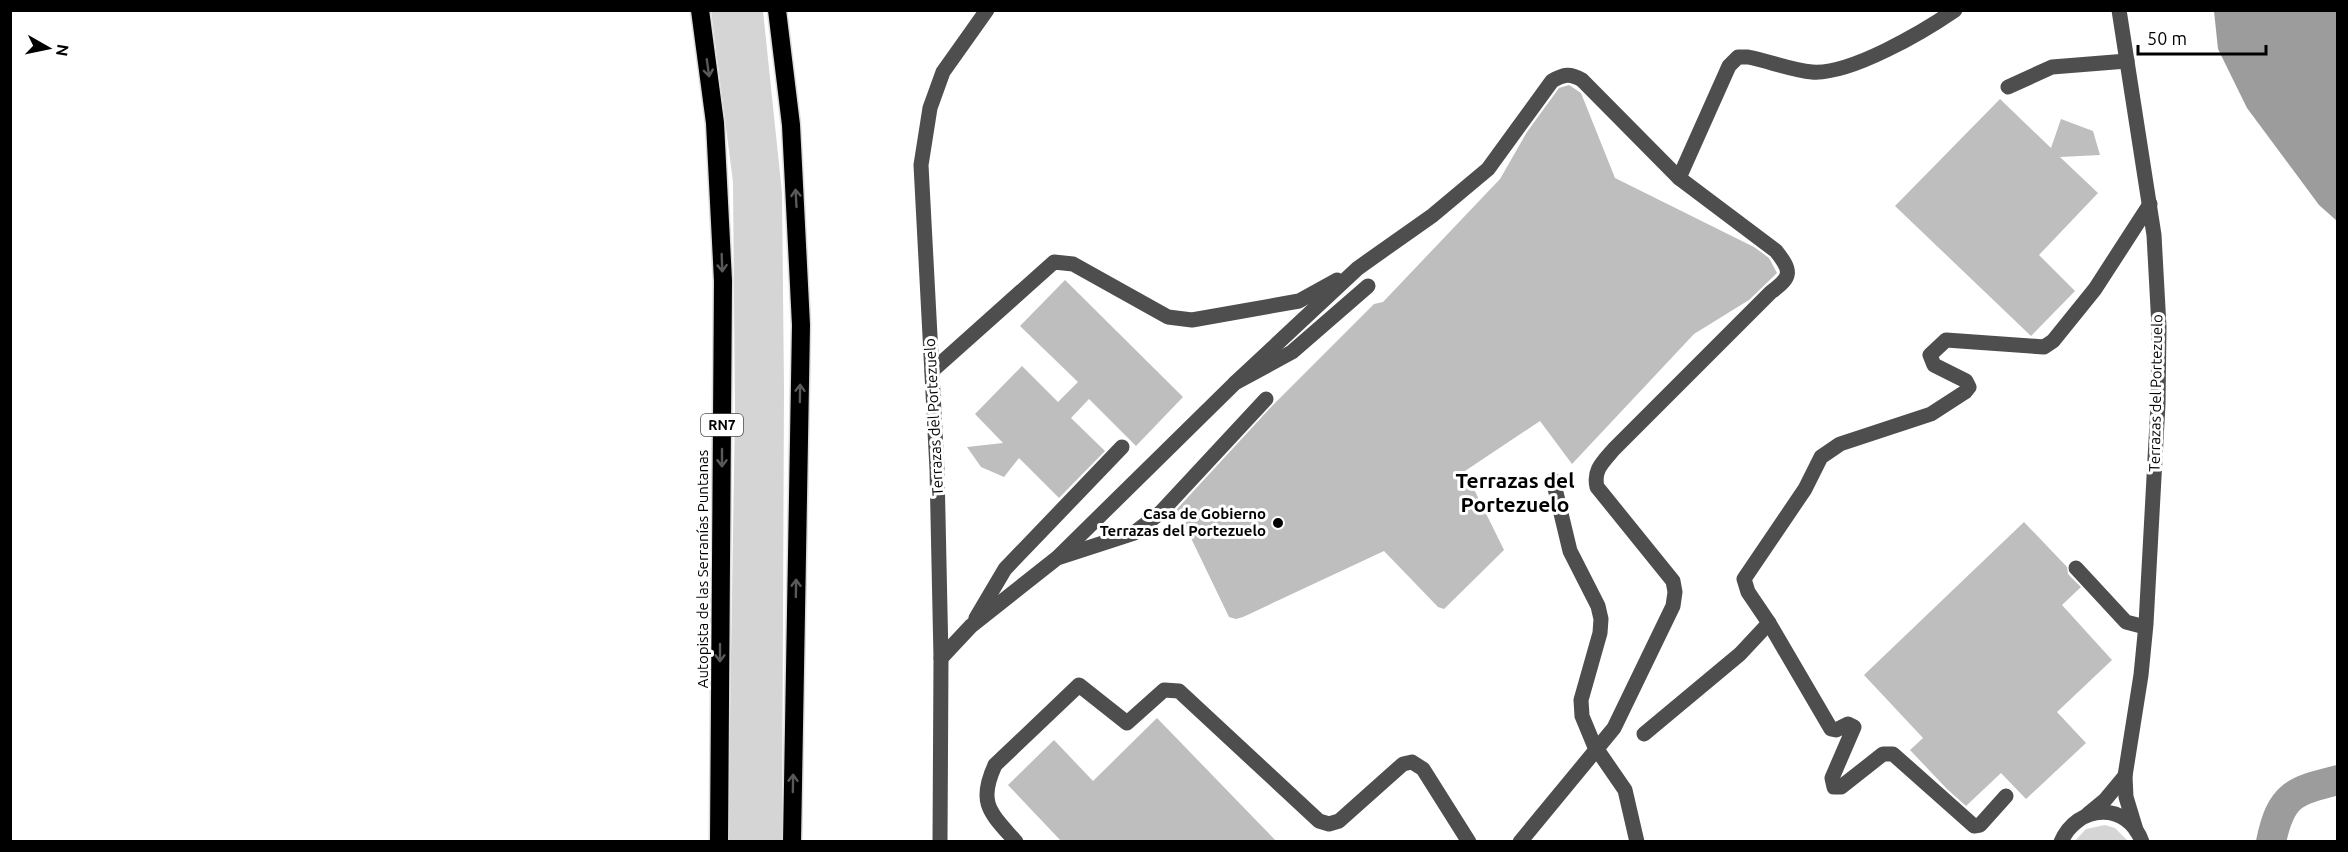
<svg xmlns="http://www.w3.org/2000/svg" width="2348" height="852" viewBox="0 0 2348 852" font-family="Ubuntu,sans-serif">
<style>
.green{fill:#d5d5d5}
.water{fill:#9c9c9c}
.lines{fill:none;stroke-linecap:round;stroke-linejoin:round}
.river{stroke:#9c9c9c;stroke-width:30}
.building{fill:#bebebe}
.highway-casing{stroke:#dbdbdb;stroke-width:21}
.minor{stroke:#4e4e4e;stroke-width:15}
.highway{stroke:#000;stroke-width:18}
.oneway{stroke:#595959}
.poi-dot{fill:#000;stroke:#fff;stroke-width:2}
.labels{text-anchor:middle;stroke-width:6;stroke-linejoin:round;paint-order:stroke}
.shield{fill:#fff;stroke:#4c4c4c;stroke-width:1.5}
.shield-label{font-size:14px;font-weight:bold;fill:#000}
.street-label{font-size:15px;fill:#000;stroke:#fff}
.poi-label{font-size:15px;font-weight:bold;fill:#000;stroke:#fff;text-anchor:end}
.district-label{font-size:21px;font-weight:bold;fill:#000;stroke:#fff}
</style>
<rect width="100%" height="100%" fill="#fff"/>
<g class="green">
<path d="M711 11H763L782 193 784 389 782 841H728L735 411 733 182Z"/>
<path d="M2105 825 2115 828 2128 841H2075L2086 829Z"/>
</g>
<path class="water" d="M2214 11H2337V221L2319 205 2247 108 2218 49Z"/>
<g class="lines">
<path class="river" d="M2271 842C2281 794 2294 791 2338 780"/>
</g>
<g class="building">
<path d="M1569 85 1581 93 1615 178 1754 247 1769 258 1777 273 1749 300 1694 334 1572 464 1540 421 1465 471 1504 550 1444 609 1438 607 1384 551 1243 617 1236 619 1229 617 1177 509 1273 405 1374 304 1383 302 1500 179 1527 132 1559 88Z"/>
<path d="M2000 99 2051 148 2061 119 2093 131 2100 155 2060 157 2098 193 2039 255 2075 291 2031 336 1895 206Z"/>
<path d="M1065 280 1183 397 1136 446 1089 399 1071 418 1105 451 1059 498 1019 458 1004 477 981 467 967 447 1003 443 975 414 1022 366 1058 402 1078 382 1020 326Z"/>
<path d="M2024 522 2067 567 2068 574 2081 587 2062 605 2112 660 2057 712 2086 743 2026 799 2001 773 1966 806 1947 789 1910 750 1923 738 1864 675Z"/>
<path d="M1157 718 1277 842H1062L1008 785 1054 740 1093 781Z"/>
</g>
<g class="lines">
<defs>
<g id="highway">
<path d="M700 10 715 123 723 281 719 842"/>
<path d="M777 10 791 125 801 325 792 842"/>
</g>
</defs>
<use href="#highway" class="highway-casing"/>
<g class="minor">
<path d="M2119 10 2154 235 2159 327 2158 404 2146 624 2141 675 2125 776 2126 797 2136 830"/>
<path d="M2008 87 2052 67 2127 61"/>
<path d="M932 371 1054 262 1073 264 1168 317 1192 320 1299 301 1337 280"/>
<path d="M1235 383 1358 268 1433 215 1488 169 1552 81C1564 74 1570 73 1582 80L1679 178"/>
<path d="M1553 480 1570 551 1598 606 1601 619 1600 633 1581 700 1582 716 1594 745 1625 790 1637 842"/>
<path d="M1059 556 1235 383 1292 352 1368 286"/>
<path d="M2076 568 2126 622 2145 627"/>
<path d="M976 618 1005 569 1122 447"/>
<path d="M941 658 971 626 1057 558 1134 533 1160 513 1266 399"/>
<path d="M1644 734 1740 654 1769 623"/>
<path d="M2006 796 1980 825 1974 826 1893 754H1883L1841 787H1834L1832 778 1854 727 1848 724 1836 730 1831 729 1769 623 1748 592 1744 579 1805 489 1821 457 1840 444 1931 414 1965 392 1969 387 1966 381 1934 365 1930 355 1946 340 2044 347 2053 341 2095 289 2150 204"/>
<path d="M2088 814 2105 800 2125 776"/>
<path d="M940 842 941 658 937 469 921 165 930 108 943 72 987 10"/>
<path d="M1016 842C991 813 977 804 995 765L1079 685 1127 723 1164 690 1179 691 1319 821 1329 824 1339 821 1403 764 1412 762 1423 769 1469 842"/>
<path d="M1520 842 1614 728 1673 606 1675 592 1673 581 1597 487C1593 470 1603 462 1614 449L1771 292C1792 277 1792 271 1776 251L1679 178 1729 66 1738 57H1748C1769 61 1791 70 1812 72 1850 75 1923 32 1955 10"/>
<path d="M2061 842C2077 804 2128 801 2142 842"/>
</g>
<use href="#highway" class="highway"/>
</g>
<defs><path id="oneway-shaft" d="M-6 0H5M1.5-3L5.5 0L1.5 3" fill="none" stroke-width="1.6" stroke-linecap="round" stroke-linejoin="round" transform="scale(1.5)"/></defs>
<g class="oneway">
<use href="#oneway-shaft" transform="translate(708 68) rotate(82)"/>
<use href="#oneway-shaft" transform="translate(796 198) rotate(-93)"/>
<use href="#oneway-shaft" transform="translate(722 263) rotate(88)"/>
<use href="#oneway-shaft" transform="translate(800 393) rotate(-89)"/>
<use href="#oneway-shaft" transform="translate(722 458) rotate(90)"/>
<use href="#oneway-shaft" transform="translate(796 588) rotate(-89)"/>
<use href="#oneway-shaft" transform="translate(720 653) rotate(90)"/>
<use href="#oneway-shaft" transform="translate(793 783) rotate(-89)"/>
</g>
<circle class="poi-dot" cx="1278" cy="523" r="6"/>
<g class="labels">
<rect class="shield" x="701" y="414" width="42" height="22" rx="4.5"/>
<g class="shield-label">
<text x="722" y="430">RN7</text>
</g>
<g class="street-label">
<text transform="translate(2156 393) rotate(-89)" y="5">Terrazas del Portezuelo</text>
<text transform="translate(934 417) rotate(-93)" y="5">Terrazas del Portezuelo</text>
<text transform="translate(703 569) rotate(-90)" y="5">Autopista de las Serranías Puntanas</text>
</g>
<g class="poi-label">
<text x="1266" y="519">Casa de Gobierno<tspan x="1266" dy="17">Terrazas del Portezuelo</tspan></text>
</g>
<g class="district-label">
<text x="1515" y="488">Terrazas del<tspan x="1515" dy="24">Portezuelo</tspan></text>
</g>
</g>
<rect width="2348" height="852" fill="none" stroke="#000000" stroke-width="24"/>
<g transform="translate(48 48) rotate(99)" stroke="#ffffff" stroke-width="4.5" paint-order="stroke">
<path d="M0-4.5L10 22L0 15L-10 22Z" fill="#000000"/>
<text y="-9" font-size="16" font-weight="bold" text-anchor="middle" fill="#000000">N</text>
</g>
<path d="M2138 45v9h128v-9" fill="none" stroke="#000000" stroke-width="3"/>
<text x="2147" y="45" font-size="18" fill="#000000" stroke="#ffffff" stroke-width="4.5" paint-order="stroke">50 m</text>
</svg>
